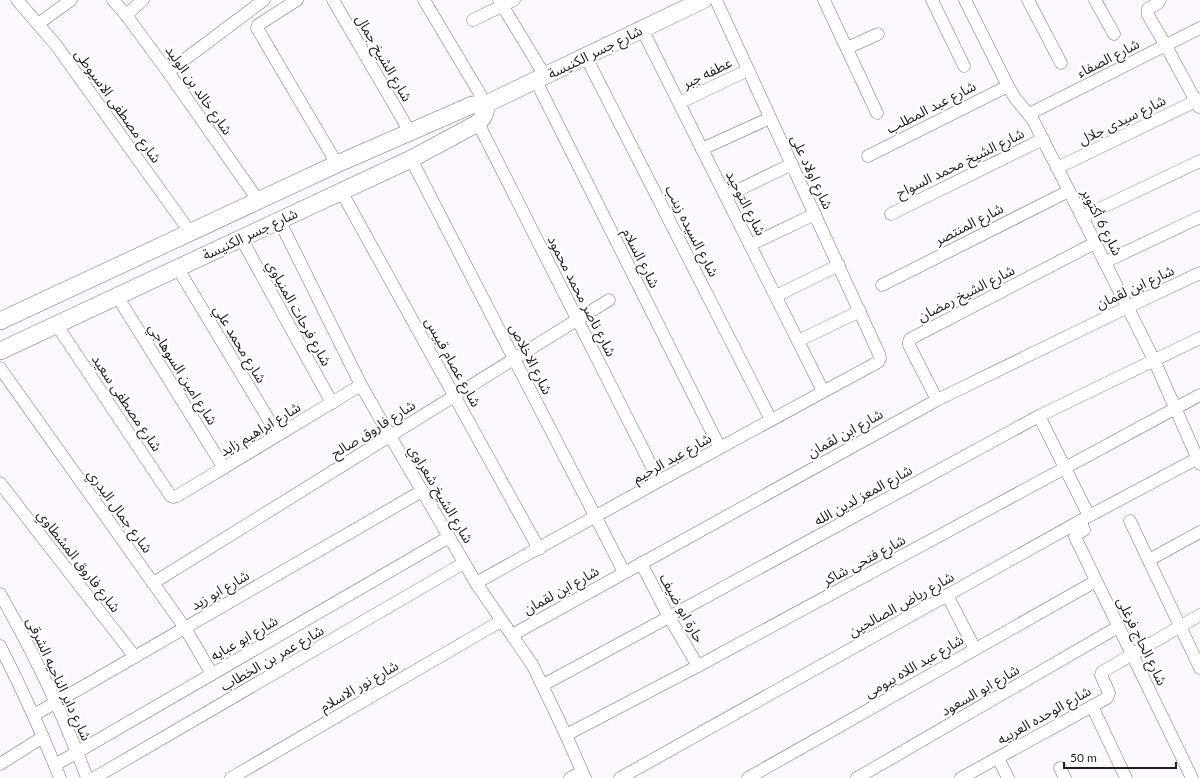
<svg xmlns="http://www.w3.org/2000/svg" width="1200" height="778" viewBox="0 0 1200 778" font-family="Lato,'Noto Sans Arabic',sans-serif">
<style>
.lines{fill:none;stroke-linecap:round;stroke-linejoin:round}
.street-casing{stroke:#7c7080;stroke-width:13}
.secondary-casing{stroke:#7c7080;stroke-width:18}
.street{stroke:#fff;stroke-width:12}
.secondary{stroke:#fff;stroke-width:17}
.labels{text-anchor:middle;stroke-width:4;stroke-linejoin:round;paint-order:stroke}
.street-label{font-size:14px;fill:#221d23;stroke:#fff}
</style>
<rect width="100%" height="100%" fill="#fdf8ff"/>
<g class="lines">
<defs>
<g id="street">
<path d="M17 0 56 45 190 232"/>
<path d="M113 0 126 15 168 72 258 200"/>
<path d="M297 0 258 25 257 28 337 164"/>
<path d="M333 0 410 132"/>
<path d="M424 0 486 104"/>
<path d="M499 0 545 76"/>
<path d="M824 0 877 113"/>
<path d="M932 0 964 66"/>
<path d="M965 0 1008 86 1015 98 1033 120 1069 191 1154 360 1200 464"/>
<path d="M1028 0 1061 63"/>
<path d="M1095 0 1114 34"/>
<path d="M1160 0 1158 3 1148 9V15L1166 46 1199 107"/>
<path d="M126 15 143 0"/>
<path d="M473 20 514 0"/>
<path d="M38 24 71 0"/>
<path d="M642 29 823 391"/>
<path d="M847 48 878 34"/>
<path d="M586 57 771 420"/>
<path d="M168 72 264 0"/>
<path d="M536 81 720 448"/>
<path d="M679 103 748 70"/>
<path d="M1029 114 1200 28"/>
<path d="M478 123 659 481"/>
<path d="M702 149 770 118"/>
<path d="M868 156 1008 86"/>
<path d="M411 159 624 572"/>
<path d="M1057 168 1200 99"/>
<path d="M341 191 539 549"/>
<path d="M726 196 792 164"/>
<path d="M891 214 1043 139"/>
<path d="M1082 217 1200 161"/>
<path d="M279 220 361 385 390 436 476 583 533 666 566 735 585 778"/>
<path d="M241 238 332 403"/>
<path d="M750 245 815 214"/>
<path d="M1105 262 1200 217"/>
<path d="M177 267 278 435"/>
<path d="M882 285 1069 191"/>
<path d="M117 296 224 468"/>
<path d="M776 296 839 265"/>
<path d="M56 324 170 495 173 497 177 496 361 385"/>
<path d="M798 341 860 311"/>
<path d="M0 368 185 628 212 674"/>
<path d="M937 400 909 345V342L910 339 1095 243"/>
<path d="M1039 416 1089 516"/>
<path d="M0 483 135 657"/>
<path d="M1080 521 1084 530 1076 535 1075 537 1192 778"/>
<path d="M1130 521 1200 668"/>
<path d="M1149 560 1200 532"/>
<path d="M641 563 669 617 698 666"/>
<path d="M153 583 609 300"/>
<path d="M476 583 659 481 878 362 880 358 879 354 716 0"/>
<path d="M0 594C34 653 63 714 87 778"/>
<path d="M947 595 975 649"/>
<path d="M512 635 937 400 1128 307 1200 273"/>
<path d="M0 646C22 689 42 733 60 778"/>
<path d="M543 685 669 617 1039 416 1200 338"/>
<path d="M1092 706 1126 778"/>
<path d="M34 715 422 491"/>
<path d="M566 735 698 666 1200 395"/>
<path d="M998 758 1008 778"/>
<path d="M0 764 43 737"/>
<path d="M55 765 449 537"/>
<path d="M1060 768 1065 778"/>
<path d="M94 778 464 563"/>
<path d="M231 778 501 621"/>
<path d="M570 778 582 772"/>
<path d="M620 778 1089 516 1200 457"/>
<path d="M748 778 1096 581"/>
<path d="M857 778 1118 627"/>
<path d="M961 778 1107 698 1109 693 1101 675 1102 672 1200 615"/>
</g>
<g id="secondary">
<path d="M0 321 337 164 472 105 486 104 703 0"/>
<path d="M0 351 411 159 478 123C484 117 486 113 486 104"/>
</g>
</defs>
<use href="#street" class="street-casing"/>
<use href="#secondary" class="secondary-casing"/>
<use href="#street" class="street"/>
<use href="#secondary" class="secondary"/>
</g>
<g class="labels">
<g class="street-label">
<text transform="translate(595 52) rotate(-26)" y="5">شارع جسر الكنيسة</text>
<text transform="translate(384 58) rotate(60)" y="5">شارع الشيخ جمال</text>
<text transform="translate(1108 58) rotate(-27)" y="5">شارع الصفاء</text>
<text transform="translate(707 73) rotate(-26)" y="5">عطفه جبر</text>
<text transform="translate(199 90) rotate(55)" y="5">شارع خالد بن الوليد</text>
<text transform="translate(118 106) rotate(54)" y="5">شارع مصطفى الاسيوطى</text>
<text transform="translate(931 107) rotate(-27)" y="5">شارع عبد المطلب</text>
<text transform="translate(1122 120) rotate(-26)" y="5">شارع سيدى جلال</text>
<text transform="translate(960 163) rotate(-26)" y="5">شارع الشيخ محمد السواح</text>
<text transform="translate(812 172) rotate(65)" y="5">شارع اولاد على</text>
<text transform="translate(746 203) rotate(63)" y="5">شارع التوحيد</text>
<text transform="translate(1102 222) rotate(63)" y="5">شارع 6 أكتوبر</text>
<text transform="translate(969 224) rotate(-27)" y="5">شارع المنتصر</text>
<text transform="translate(692 231) rotate(63)" y="5">شارع السيده زينب</text>
<text transform="translate(250 234) rotate(-25)" y="5">شارع جسر الكنيسة</text>
<text transform="translate(641 258) rotate(63)" y="5">شارع السلام</text>
<text transform="translate(1135 287) rotate(-25)" y="5">شارع ابن لقمان</text>
<text transform="translate(966 293) rotate(-27)" y="5">شارع الشيخ رمضان</text>
<text transform="translate(582 296) rotate(63)" y="5">شارع ناصر محمد محمود</text>
<text transform="translate(299 313) rotate(61)" y="5">شارع فرحات المنياوي</text>
<text transform="translate(240 344) rotate(59)" y="5">شارع محمد علي</text>
<text transform="translate(531 359) rotate(63)" y="5">شارع الاخلاص</text>
<text transform="translate(453 362) rotate(61)" y="5">شارع عصام قبيس</text>
<text transform="translate(183 374) rotate(58)" y="5">شارع امين السوهاجي</text>
<text transform="translate(127 403) rotate(56)" y="5">شارع مصطفى سعيد</text>
<text transform="translate(260 429) rotate(-31)" y="5">شارع ابراهيم زايد</text>
<text transform="translate(373 429) rotate(-32)" y="5">شارع فاروق صالح</text>
<text transform="translate(845 433) rotate(-29)" y="5">شارع ابن لقمان</text>
<text transform="translate(672 458) rotate(-29)" y="5">شارع عبد الرحيم</text>
<text transform="translate(441 494) rotate(59)" y="5">شارع الشيخ شعراوي</text>
<text transform="translate(863 495) rotate(-29)" y="5">شارع المعز لدين الله</text>
<text transform="translate(120 511) rotate(54)" y="5">شارع جمال البدري</text>
<text transform="translate(864 560) rotate(-28)" y="5">شارع فتحى شاكر</text>
<text transform="translate(79 561) rotate(52)" y="5">شارع فاروق المشطاوي</text>
<text transform="translate(220 590) rotate(-30)" y="5">شارع ابو زيد</text>
<text transform="translate(561 590) rotate(-29)" y="5">شارع ابن لقمان</text>
<text transform="translate(901 604) rotate(-29)" y="5">شارع رياض الصالحين</text>
<text transform="translate(682 608) rotate(61)" y="5">حارة ابو ضيف</text>
<text transform="translate(244 638) rotate(-30)" y="5">شارع ابو عبايه</text>
<text transform="translate(1142 641) rotate(64)" y="5">شارع الحاج فرغلى</text>
<text transform="translate(272 658) rotate(-30)" y="5">شارع عمر بن الخطاب</text>
<text transform="translate(914 666) rotate(-30)" y="5">شارع عبد اللاه بيومى</text>
<text transform="translate(59 679) rotate(65)" y="5">شارع داير الناحيه الشرقى</text>
<text transform="translate(359 686) rotate(-30)" y="5">شارع نور الاسلام</text>
<text transform="translate(980 690) rotate(-30)" y="5">شارع ابو السعود</text>
<text transform="translate(1044 715) rotate(-29)" y="5">شارع الوحده العربيه</text>
</g>
</g>
<path d="M1064 762v6h112v-6" fill="none" stroke="#221d23" stroke-width="2"/>
<text x="1070" y="762" font-size="12" fill="#221d23" stroke="#ffffff" stroke-width="3" paint-order="stroke">50 m</text>
</svg>
